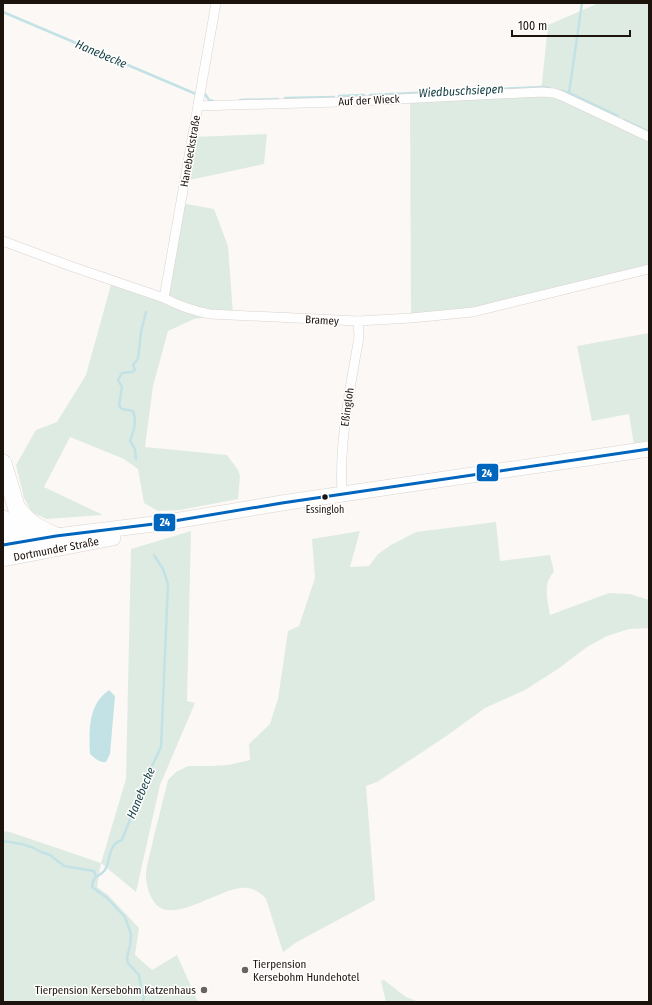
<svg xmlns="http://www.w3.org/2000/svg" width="652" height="1005" viewBox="0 0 652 1005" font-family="'Fira Sans Condensed',sans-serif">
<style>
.green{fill:#deebe3}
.water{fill:#c3e2e6}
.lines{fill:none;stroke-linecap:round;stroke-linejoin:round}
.stream{stroke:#c3e2e6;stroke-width:2.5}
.street-casing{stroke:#d9d3ce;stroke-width:10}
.primary-casing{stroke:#d9d3ce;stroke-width:16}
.highway-casing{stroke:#d9d3ce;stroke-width:18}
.street{stroke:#fffefe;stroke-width:9}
.primary{stroke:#fffefe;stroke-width:15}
.highway{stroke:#fffefe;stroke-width:17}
.bus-1-casing{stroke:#fff;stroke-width:6}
.bus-1{stroke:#0065bd;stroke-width:3}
.bus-dot{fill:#1d130d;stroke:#fff;stroke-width:1.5}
.poi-dot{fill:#6b635f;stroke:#fff;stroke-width:1.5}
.labels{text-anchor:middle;stroke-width:3;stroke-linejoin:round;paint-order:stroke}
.bus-label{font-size:10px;fill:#1d130d;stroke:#fff}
.street-label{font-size:11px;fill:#1d130d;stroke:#fff}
.poi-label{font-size:11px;fill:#1d130d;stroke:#fff;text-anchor:start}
.water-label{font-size:12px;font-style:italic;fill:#113c41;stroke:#fff}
.line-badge{stroke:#fff;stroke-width:1.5}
.badge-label{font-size:11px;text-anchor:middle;font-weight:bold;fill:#fff}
</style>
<rect width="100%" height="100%" fill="#fcf8f6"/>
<g class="green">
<path d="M599 3H649V269L473 312 411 318 410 98 541 92 548 25Z"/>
<path d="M267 134 264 164 185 181 193 137Z"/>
<path d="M181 203 214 209 228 246 233 314 194 319 168 331 153 386 145 447 227 455 238 470 240 476 238 499 180 510 158 511 144 503 138 469 124 459 70 437 44 487 103 515 46 519 32 512 24 498 16 465 36 430 57 422 86 375 112 281 164 298Z"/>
<path d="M649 333V449L635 451 629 414 592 421 577 346Z"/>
<path d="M496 522 500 561 550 555 554 572C542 583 548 602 550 615L609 593 630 594 649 600V628L629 629 607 636 587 647 558 669 525 690 485 708 445 737 377 782 366 786 375 900 297 942 283 952 266 899C261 893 255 889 248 888 223 884 172 928 154 902 148 893 146 883 146 873 147 862 151 851 153 840 158 820 163 800 168 780L176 772 188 766H210L228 765 250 760 249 744 270 724 274 711 278 699 288 631 299 626 315 578 312 539 360 531 350 567 369 566 378 554 391 545 416 532Z"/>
<path d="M191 531 187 701 195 703 160 785 136 892 101 863 97 887 108 895 139 928 135 955 152 970 177 955 198 1002H3V831L10 832 101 863 126 779 131 549Z"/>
<path d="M384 980 406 997 419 1002H386L381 981Z"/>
</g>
<path class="water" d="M109 690 115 696 110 754 106 762C99 763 95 758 90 754 89 729 88 705 109 690Z"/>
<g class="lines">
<g class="stream">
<path d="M3 12 196 94V96"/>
<path d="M562 91 569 93 618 116"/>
<path d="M569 93 582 3"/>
<path d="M205 94 209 100 213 101"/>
<path d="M370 95 543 87 549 88"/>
<path d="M339 96 364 95"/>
<path d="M285 98 334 97"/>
<path d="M240 100 278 99"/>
<path d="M624 120 649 132"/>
<path d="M136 459 135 449 130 441C134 430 137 422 133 411L122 409 119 406 122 387 118 380 122 373 132 372 135 370 133 365 138 359 141 332 146 312"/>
<path d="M3 841 22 844 34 848 41 852 50 855 64 866 94 871 96 876"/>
<path d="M143 1002 144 996 141 987 139 975 128 963 127 957 130 946 131 934 125 917 107 898 92 887C93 874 99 878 105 870 111 859 108 844 122 840L146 779 161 747 168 584 163 569 154 555"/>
</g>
<defs>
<g id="street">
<path d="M198 106 338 102 542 92 554 93 562 96 649 137"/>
<path d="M3 241 70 266 164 298C179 306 194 311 210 314L358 321 411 318 473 312 649 269"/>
<path d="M164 298 216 3"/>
<path d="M342 493C339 441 350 389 359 337L358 321"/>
</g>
<g id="primary">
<path d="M3 545 56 536 162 523 282 503 649 449"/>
<path id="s1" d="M3 559 113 538"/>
</g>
<g id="highway">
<path d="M3 463 16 506 24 541"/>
<path d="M18 509C30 524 38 528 56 536"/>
<path d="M3 519 9 530 13 543"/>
</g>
</defs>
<use href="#street" class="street-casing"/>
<use href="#primary" class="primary-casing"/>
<use href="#highway" class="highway-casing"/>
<use href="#street" class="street"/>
<use href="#primary" class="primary"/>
<use href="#highway" class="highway"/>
<defs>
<path id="bus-1" d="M3 545 56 536 162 523 282 503 649 449"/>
</defs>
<use href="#bus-1" class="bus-1-casing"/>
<use href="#bus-1" class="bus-1"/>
</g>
<circle class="bus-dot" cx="325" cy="497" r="3.5"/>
<g class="poi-dot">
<circle cx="245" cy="970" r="4"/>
<circle cx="204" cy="990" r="4"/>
</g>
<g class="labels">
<g class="bus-label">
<text x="325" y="513">Essingloh</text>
</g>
<g class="street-label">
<text transform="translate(369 100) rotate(-3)" y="4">Auf der Wieck</text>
<text transform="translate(190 151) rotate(-80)" y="4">Hanebeckstraße</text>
<text transform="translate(322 320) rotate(3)" y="4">Bramey</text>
<text transform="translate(347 407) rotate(-82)" y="4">Eßingloh</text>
<text dy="4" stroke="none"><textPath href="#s1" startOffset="54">Dortmunder Straße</textPath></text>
</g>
<g class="poi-label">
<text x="253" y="968">Tierpension<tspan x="253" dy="13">Kersebohm Hundehotel</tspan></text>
<text x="196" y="994" text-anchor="end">Tierpension Kersebohm Katzenhaus</text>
</g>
<g class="water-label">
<text transform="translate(101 54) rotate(23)" y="4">Hanebecke</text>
<text transform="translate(461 91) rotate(-3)" y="4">Wiedbuschsiepen</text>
<text transform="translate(141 793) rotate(-67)" y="4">Hanebecke</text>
</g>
</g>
<g class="line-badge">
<rect x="476" y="463" width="23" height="19" rx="4" fill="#0065bd"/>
<rect x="153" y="513" width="23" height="19" rx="4" fill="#0065bd"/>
</g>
<g class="badge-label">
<text x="487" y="477">24</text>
<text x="165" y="526">24</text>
</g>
<rect width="652" height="1005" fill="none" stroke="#1d130d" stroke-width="8"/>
<path d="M512 30v6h118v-6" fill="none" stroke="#1d130d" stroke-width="2"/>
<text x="518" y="30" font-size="12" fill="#1d130d" stroke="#ffffff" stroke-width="3" paint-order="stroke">100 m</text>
</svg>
